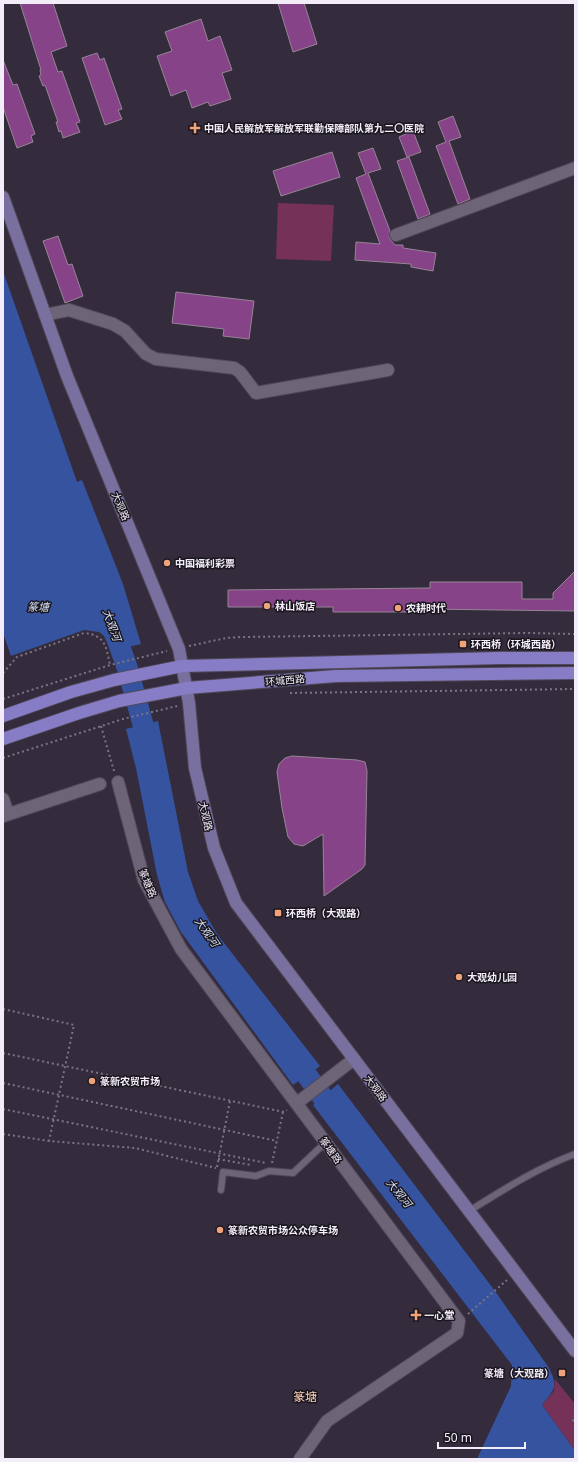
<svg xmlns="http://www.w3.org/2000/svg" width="578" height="1462" viewBox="0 0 578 1462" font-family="'Noto Sans','Noto Sans SC',sans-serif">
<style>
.green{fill:#753158}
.water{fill:#3653a0}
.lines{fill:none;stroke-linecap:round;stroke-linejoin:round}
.river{stroke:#3653a0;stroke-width:21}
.building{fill:#874388;stroke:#968596}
.service-casing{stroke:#504857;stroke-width:8}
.minor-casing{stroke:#504857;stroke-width:14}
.secondary-casing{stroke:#504857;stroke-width:14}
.primary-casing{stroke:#504857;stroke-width:14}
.path{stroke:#7c7584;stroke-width:2;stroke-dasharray:2 3;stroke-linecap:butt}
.service{stroke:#6d6478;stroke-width:6}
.minor{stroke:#6d6478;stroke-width:12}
.secondary{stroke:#7a70a0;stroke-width:12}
.primary{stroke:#877dc7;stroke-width:12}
.poi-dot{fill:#f0a27a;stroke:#1a161e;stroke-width:1.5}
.labels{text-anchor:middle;stroke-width:3;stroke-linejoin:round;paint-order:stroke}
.poi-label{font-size:10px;font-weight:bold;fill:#f3edf9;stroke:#1a161e;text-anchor:start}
.street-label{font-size:10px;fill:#f3edf9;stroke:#1a161e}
.water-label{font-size:11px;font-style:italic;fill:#d4def4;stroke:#1a161e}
.quarter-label{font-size:12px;fill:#fdcfb9;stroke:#1a161e}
</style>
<rect width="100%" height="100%" fill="#342c3d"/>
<g class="green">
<path d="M278 203 334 205 331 261 276 259Z"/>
<path d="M555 1379 575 1404V1451L542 1405 554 1391Z"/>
</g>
<g class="water">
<path d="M3 271 77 482 82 480 123 584 141 644 111 651 104 636 99 632 84 630 11 656 3 633Z"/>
<path d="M158 721 188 872 198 901 217 934 320 1066 293 1085 181 932 165 902 157 875 136 768 126 729Z"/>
<path d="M338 1084 495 1291 549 1368C559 1387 554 1390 542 1405L575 1451V1459H477L511 1386 512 1365 313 1105Z"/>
</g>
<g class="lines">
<g class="river">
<path d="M111 622 127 667 151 753"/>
<path d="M291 1053 339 1120"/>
</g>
</g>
<g class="building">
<path d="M20 3H53L67 46 51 52 58 72 62 71 80 122 76 123 80 132 63 138 61 131 59 132 56 122H58L45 85 43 86 39 76 41 75 40 70H41Z"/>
<path d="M278 3H304L317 44 293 52Z"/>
<path d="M201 19 208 41 220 36 232 70 222 73 231 99 210 106 208 102 192 108 186 90 171 96 157 56 172 51 165 32Z"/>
<path d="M97 53 100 60 104 58 122 109 118 110 122 119 105 125 82 58Z"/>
<path d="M3 60 13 85 17 84 35 134 31 136 33 142 17 148 3 107Z"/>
<path d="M453 116 461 137 449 141 470 199 458 204 436 146 446 142 438 122Z"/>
<path d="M413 131 421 152 407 157 399 137Z"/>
<path d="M373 148 381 169 368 173 390 231 389 238 395 245H403V248L436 253 433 271 411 267V264L355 260 356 242 380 244 356 178 366 174 358 153Z"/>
<path d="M332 152 340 177 281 196 273 171Z"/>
<path d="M409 157 430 214 418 219 397 161Z"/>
<path d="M58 236 68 265 72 264 83 296 65 303 43 241Z"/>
<path d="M176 292 254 301 249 339 223 336 224 329 172 323Z"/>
<path d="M575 571V611L425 609V612H333V607H228V590L430 588V582H522V599H553V593Z"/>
<path d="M292 756 357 760 365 762 367 771 365 865 362 869 324 896 323 834 303 846 294 844 288 837 282 808 277 772 279 764 285 758Z"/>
</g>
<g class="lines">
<defs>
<g id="service">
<path d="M221 1190 223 1172 256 1176 269 1171 293 1173 326 1142"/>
<path d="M469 1211C503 1190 537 1168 575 1154"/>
</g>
<g id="minor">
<path d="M396 235 575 168"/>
<path d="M45 315 69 310 113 324 125 331 146 354 156 359 234 368 240 372 256 393 388 370"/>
<path d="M118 782 144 880 181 949 459 1321 457 1333 327 1421 300 1459"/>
<path d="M3 799 8 814"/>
<path d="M3 816 100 784"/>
<path d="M297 1103 354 1059"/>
</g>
<path id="secondary" d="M3 197 67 376 179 649 189 703 195 768 214 848 236 903 575 1351"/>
<g id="primary">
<path d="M3 716 71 692 114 680 182 666 499 658H575"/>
<path d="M3 739 79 713 119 701 187 688 336 676 575 673"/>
</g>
</defs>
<use href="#service" class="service-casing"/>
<use href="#minor" class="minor-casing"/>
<use href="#secondary" class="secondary-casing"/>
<use href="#primary" class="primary-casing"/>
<g class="path">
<path d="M189 646 226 638 242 637 528 633 575 634"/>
<path d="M3 673 17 657 84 633C105 635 106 646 110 665"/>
<path d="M290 693 575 689"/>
<path d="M3 699 110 665 167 651"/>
<path d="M101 726 114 771"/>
<path d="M3 758 123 719 177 706"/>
<path d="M3 1009 74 1025 49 1141"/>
<path d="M3 1053 284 1112 287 1110"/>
<path d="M3 1083 277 1141"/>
<path d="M3 1109 266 1163"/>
<path d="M3 1134 49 1141 135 1148 216 1168"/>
<path d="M218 1159 251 1165"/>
<path d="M272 1163 283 1112"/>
<path d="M217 1167 230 1101"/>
<path d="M468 1314 507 1280"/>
<path d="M575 1415 573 1420 575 1423"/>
</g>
<use href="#service" class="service"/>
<use href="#minor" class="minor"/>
<use href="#secondary" class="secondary"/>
<use href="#primary" class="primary"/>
</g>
<g class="poi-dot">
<path d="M193 122h4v4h4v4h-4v4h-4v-4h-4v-4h4z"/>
<circle cx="167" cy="563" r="4"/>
<circle cx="267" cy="606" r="4"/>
<circle cx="398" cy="608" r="4"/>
<rect x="459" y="640" width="8" height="8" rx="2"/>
<rect x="274" y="909" width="8" height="8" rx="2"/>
<circle cx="459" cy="977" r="4"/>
<circle cx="92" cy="1081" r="4"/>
<circle cx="220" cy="1230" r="4"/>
<path d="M414 1309h4v4h4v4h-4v4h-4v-4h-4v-4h4z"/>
<rect x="558" y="1369" width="8" height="8" rx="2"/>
</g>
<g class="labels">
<g class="poi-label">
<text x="204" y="132">中国人民解放军解放军联勤保障部队第九二〇医院</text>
<text x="175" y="567">中国福利彩票</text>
<text x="275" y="610">林山饭店</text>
<text x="406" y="612">农耕时代</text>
<text x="471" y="648">环西桥（环城西路）</text>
<text x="286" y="917">环西桥（大观路）</text>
<text x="467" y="981">大观幼儿园</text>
<text x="100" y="1085">篆新农贸市场</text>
<text x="228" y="1234">篆新农贸市场公众停车场</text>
<text x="424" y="1319">一心堂</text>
<text x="554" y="1377" text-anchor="end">篆塘（大观路）</text>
</g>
<g class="street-label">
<text transform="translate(121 506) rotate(67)" y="4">大观路</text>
<text transform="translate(285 680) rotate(-5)" y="4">环城西路</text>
<text transform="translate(206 816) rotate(77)" y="4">大观路</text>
<text transform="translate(148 883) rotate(67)" y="4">篆塘路</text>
<text transform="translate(376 1088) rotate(53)" y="4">大观路</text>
<text transform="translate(331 1150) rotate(54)" y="4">篆塘路</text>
</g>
<g class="water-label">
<text x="38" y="611">篆塘</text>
<text transform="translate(112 625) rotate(70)" y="4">大观河</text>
<text transform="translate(207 932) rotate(55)" y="4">大观河</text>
<text transform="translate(399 1193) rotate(51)" y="4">大观河</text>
</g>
<g class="quarter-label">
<text x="305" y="1401">篆塘</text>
</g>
</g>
<rect width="578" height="1462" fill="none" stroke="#f3edf9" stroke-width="8"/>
<path d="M438 1442v6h87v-6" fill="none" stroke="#f3edf9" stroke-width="2"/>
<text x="444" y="1442" font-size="12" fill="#f3edf9" stroke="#1a161e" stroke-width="3" paint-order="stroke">50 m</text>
</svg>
